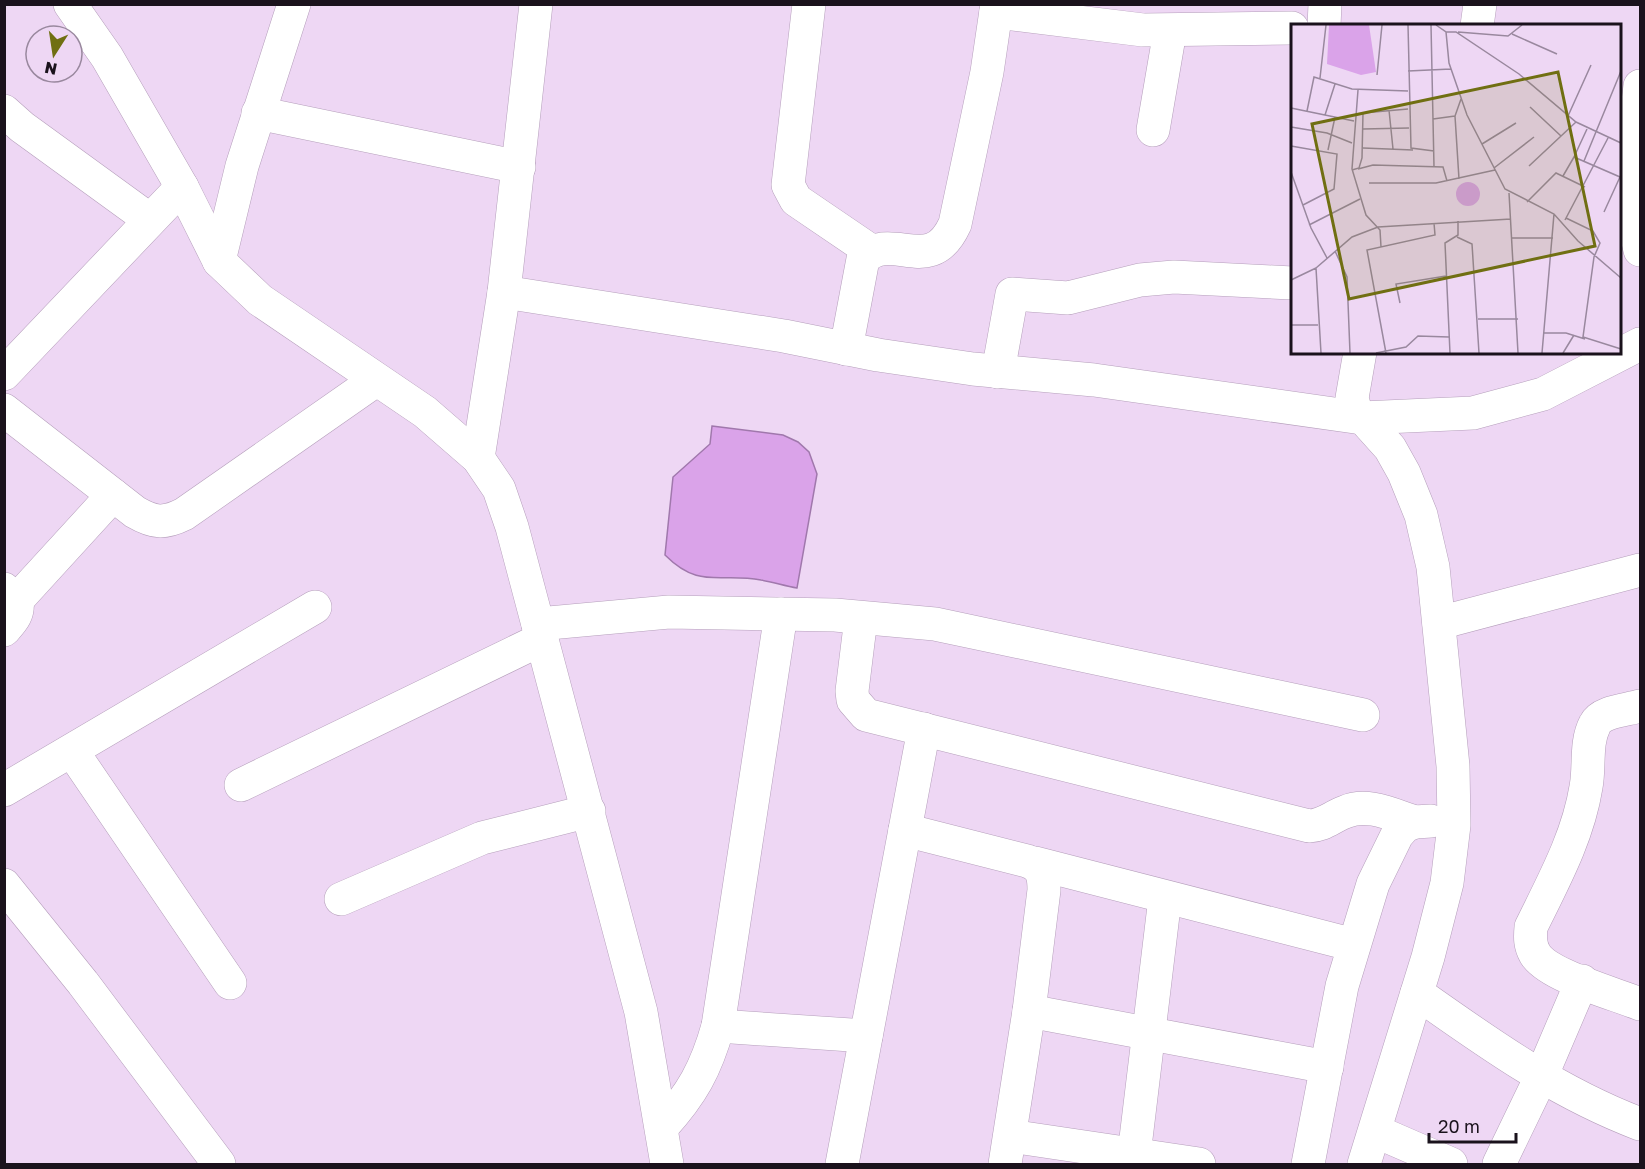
<svg xmlns="http://www.w3.org/2000/svg" width="1645" height="1169" viewBox="0 0 1645 1169" font-family="'Golos Text',sans-serif">
<style>
.water{fill:#daa3e9;stroke:#a078ac;stroke-width:1.5}
.lines{fill:none;stroke-linecap:round;stroke-linejoin:round}
.minor-casing{stroke:#b59fbb;stroke-width:34}
.minor{stroke:#fff;stroke-width:33}
.inset-road{fill:none;stroke:#99889e;stroke-width:1.5}
.view{fill:#706f12;fill-opacity:0.15;stroke:#706f12;stroke-width:3}
.inset-edge{fill:none;stroke:#1a121c;stroke-width:3}
</style>
<rect width="100%" height="100%" fill="#eed7f4"/>
<path class="water" d="M712 426 783 435 798 442 809 452 817 474 797 588C785 586 773 582 761 580 719 572 700 590 665 555L673 477 710 444Z"/>
<g class="lines">
<defs>
<g id="minor">
<path d="M70 4 107 57 182 187 219 261 260 300 425 412 478 458 499 489 512 527 641 1012 667 1164"/>
<path d="M809 4 788 185 796 200 871 251"/>
<path d="M996 12 1143 30 1292 28"/>
<path d="M1324 26 1325 4"/>
<path d="M1477 26 1480 4"/>
<path d="M1640 86C1633 139 1625 197 1640 250"/>
<path d="M4 111 22 127 150 220"/>
<path d="M258 113 519 167"/>
<path d="M1153 130 1170 31"/>
<path d="M219 261 242 166 294 4"/>
<path d="M504 292 784 336 878 355 973 369 1094 380 1362 418 1473 413 1543 394 1640 344"/>
<path d="M846 349 863 259C892 229 930 279 955 224L987 72 997 4"/>
<path d="M1360 352 1352 398 1355 409 1390 448 1404 473 1421 515 1433 567 1453 766 1454 825 1447 883 1428 957 1364 1164"/>
<path d="M998 372 1012 294 1068 298 1140 280 1174 277 1292 283"/>
<path d="M4 374 182 187"/>
<path d="M4 410 135 512C154 523 164 524 184 514L376 380"/>
<path d="M478 458 504 292 536 4"/>
<path d="M4 589 17 600C19 614 13 620 4 630"/>
<path d="M17 600 113 495"/>
<path d="M861 618 852 691 853 700 866 715 1309 826C1325 825 1331 817 1345 812 1367 802 1393 815 1415 822"/>
<path d="M1439 623 1640 570"/>
<path d="M538 624 669 612 835 615 935 624 1363 715"/>
<path d="M1640 706C1628 710 1601 711 1595 724 1585 743 1590 767 1586 787 1578 837 1553 882 1531 927 1530 938 1530 945 1535 954 1548 976 1616 994 1640 1004"/>
<path d="M72 751 230 983"/>
<path d="M241 785 542 639"/>
<path d="M4 790 315 607"/>
<path d="M905 830 1027 861C1042 866 1044 876 1044 890L1029 1011 1005 1164"/>
<path d="M1035 863 1354 945"/>
<path d="M4 885 83 983 219 1164"/>
<path d="M341 899 482 838 589 811"/>
<path d="M1417 993C1489 1044 1558 1093 1640 1124"/>
<path d="M1029 1011 1327 1067"/>
<path d="M718 1026 866 1036"/>
<path d="M662 1127C692 1094 706 1069 718 1026L781 614"/>
<path d="M1375 1131 1451 1164"/>
<path d="M1010 1136 1199 1164"/>
<path d="M1134 1155 1165 898"/>
<path d="M842 1164 924 729"/>
<path d="M1308 1164 1342 986 1373 884 1397 835 1405 826 1415 822 1431 821"/>
<path d="M1499 1164 1541 1077 1582 981"/>
</g>
</defs>
<use href="#minor" class="minor-casing"/>
<use href="#minor" class="minor"/>
</g>
<g transform="translate(1291 24)">
<rect width="330" height="330" fill="#eed7f4"/>
<path d="M38 1H78L85 48 70 51 36 40ZM165 170a12 12 0 1 1 24 0a12 12 0 1 1-24 0Z" fill="#daa3e9"/>
<path class="inset-road" d="M117 1 120 124 143 127M140 1 143 143M145 1 155 8 158 39 176 91 214 165 263 190 287 217 330 254M155 8H165L228 50 285 98 330 119M167 8 217 12 231 1M221 10 266 30M117 47 160 45M86 51 91 1M29 54 35 1M67 66 61 145 75 191 89 206 90 223M239 83 270 112M0 84 63 97M98 86 102 125M16 87 23 53 61 65 117 67M34 91 44 60M277 92 300 41M142 95 164 92M0 103 36 109 61 119M72 105 118 104M296 105 283 133 329 153 313 188M191 120 225 99M0 122 46 130 43 165 12 181M72 124 122 126M37 126 44 93M293 137 330 47M238 142 285 98M203 144 243 113M67 145 82 141 152 143 156 157M61 146 68 144 71 134 72 89 117 85M0 148 20 204 36 234M272 152 283 133M168 155 164 92 170 75M78 159H145L204 146M218 169 227 329M236 178 265 149 294 163M275 194 302 207 309 219 303 233 292 313 330 325M274 196 317 114M18 201 69 175M166 213 181 220 188 329M221 214H262M44 227 56 253 59 329M0 256 25 244M109 279 105 260 155 252M187 295H227M0 301H27M253 309H275L294 315M30 329 25 244 61 213 87 203 220 195M85 329 115 323 127 312 158 313M95 329 76 226 144 211 143 199M159 329 154 219 167 211V197M251 329 263 190M272 329 283 311"/>
<path class="view" d="M267 48 304 222 58 275 21 100Z"/>
<rect width="330" height="330" class="inset-edge"/>
</g>
<rect width="1645" height="1169" fill="none" stroke="#1a121c" stroke-width="12"/>
<g transform="translate(54 54) rotate(192)"><circle r="28" fill="#eed7f4" stroke="#99889e" stroke-width="1.5"/>
<path d="M0-4.5L10 22L0 15L-10 22Z" fill="#706f12"/>
<text y="-9" font-size="16" font-weight="bold" text-anchor="middle" fill="#1a121c">N</text>
</g>
<path d="M1429 1133v9h87v-9" fill="none" stroke="#1a121c" stroke-width="3"/>
<text x="1438" y="1133" font-size="18" fill="#1a121c" stroke="#eed7f4" stroke-width="4.5" paint-order="stroke">20 m</text>
</svg>
